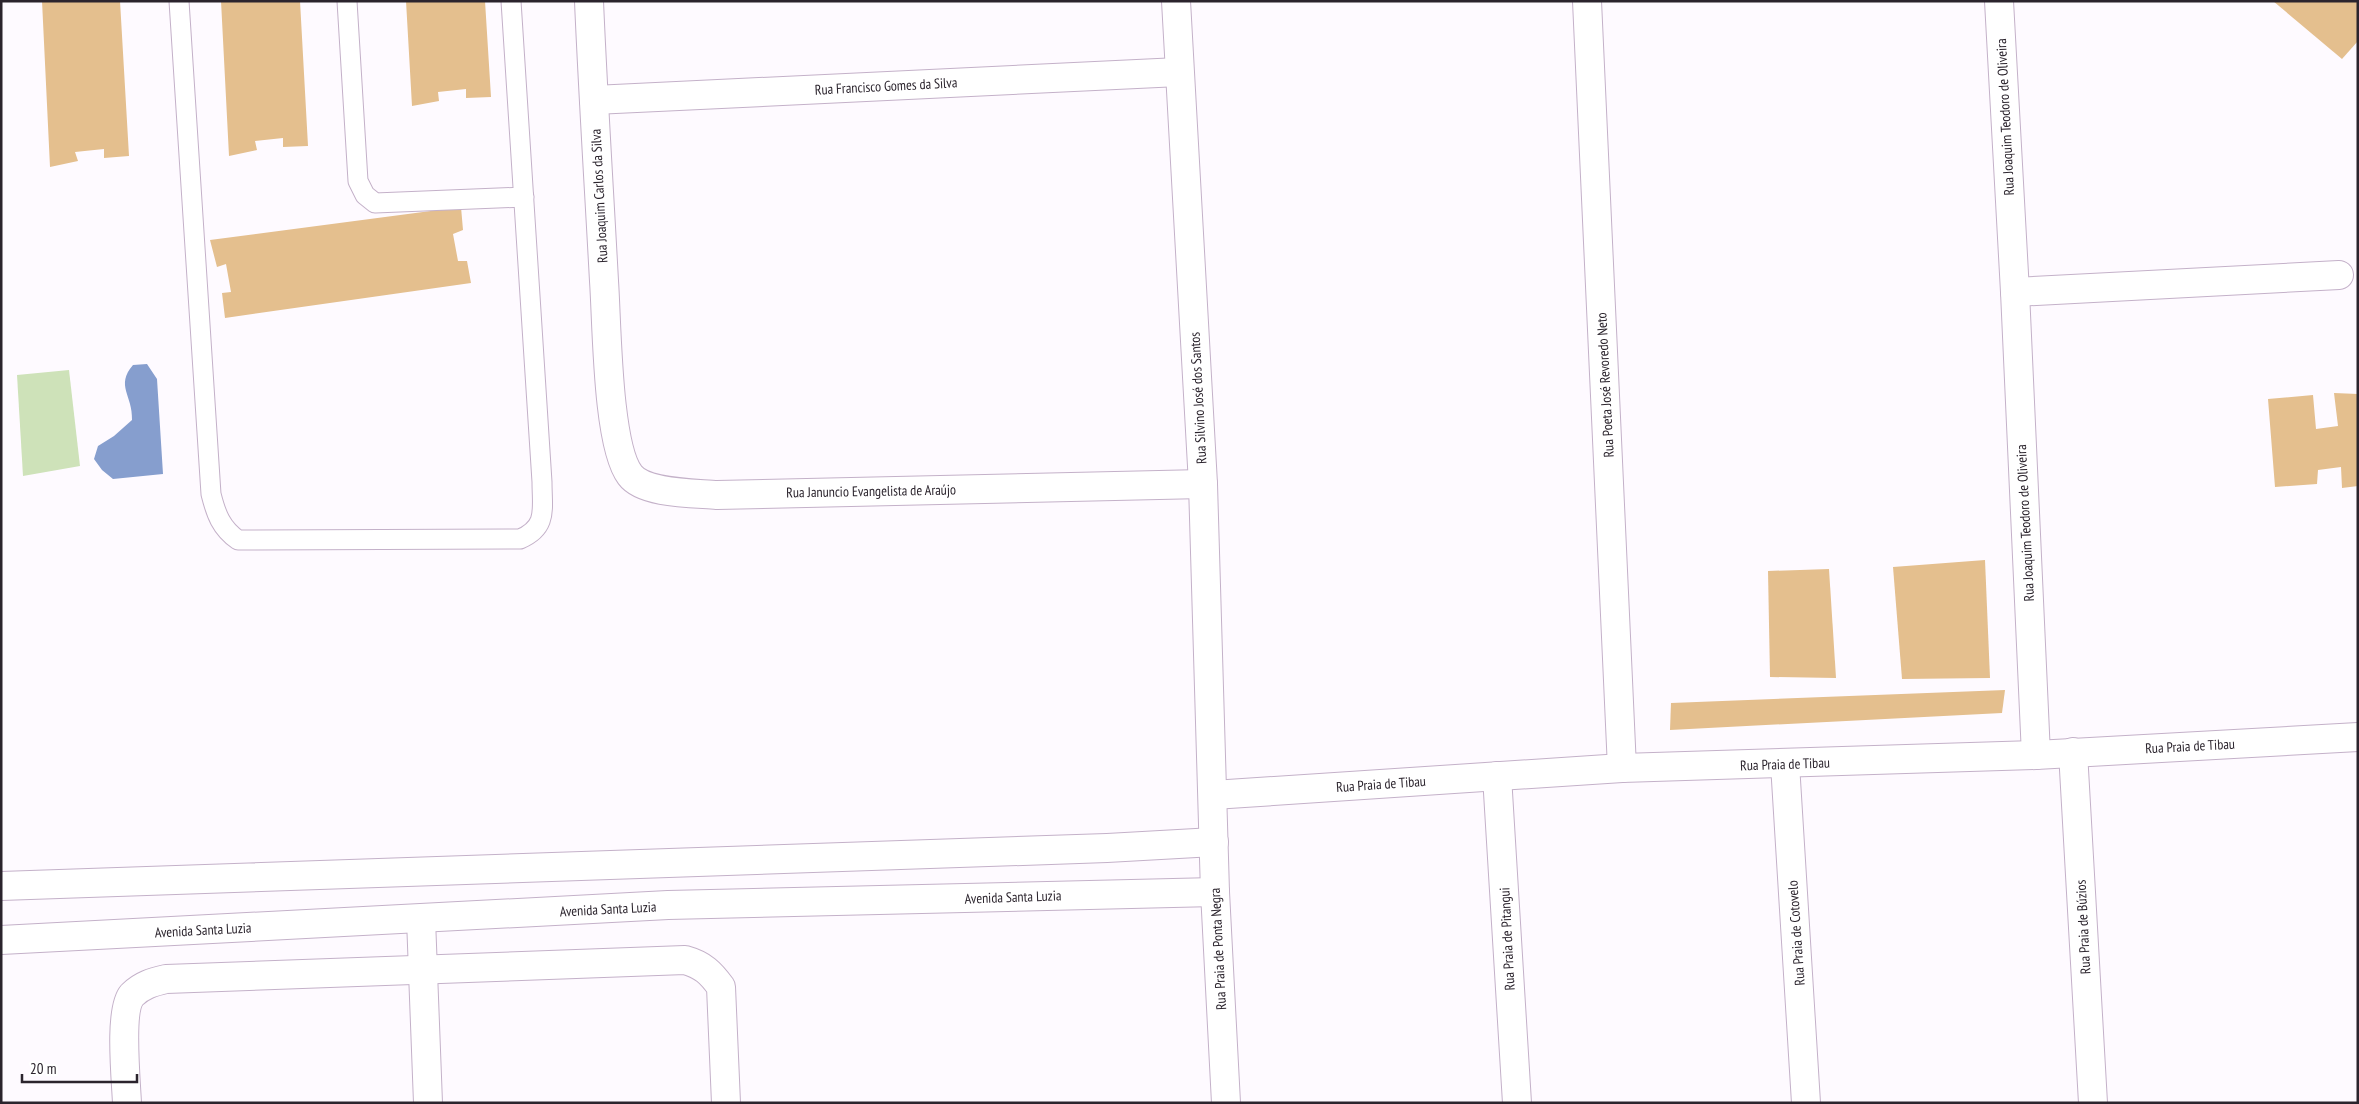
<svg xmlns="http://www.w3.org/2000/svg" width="2359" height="1104" viewBox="0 0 2359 1104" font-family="'PT Sans Narrow',sans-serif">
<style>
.green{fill:#cee2b9}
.water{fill:#869ece}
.building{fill:#e4bf8e}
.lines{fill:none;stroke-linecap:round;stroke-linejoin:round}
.service-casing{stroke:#c4b1c9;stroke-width:21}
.minor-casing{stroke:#c4b1c9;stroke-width:30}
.service{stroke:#fff;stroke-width:19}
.minor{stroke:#fff;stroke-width:28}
.labels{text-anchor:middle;stroke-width:5;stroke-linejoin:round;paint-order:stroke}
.street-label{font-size:14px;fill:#2b242d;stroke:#fff}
</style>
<rect width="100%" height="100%" fill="#fefaff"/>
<path class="green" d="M69 370 80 466 23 476 17 375Z"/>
<path class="water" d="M147 364 157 379 163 474 113 479 102 470 94 459 98 446 114 436 132 420C133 395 115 386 133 365Z"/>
<g class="building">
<path d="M42 1H120L129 156 104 158V149L75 152 78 161 50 167Z"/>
<path d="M221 1H300L308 146 283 147V138L255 141 257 150 229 156Z"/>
<path d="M406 1H485L491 97 466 98V89L438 92 439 101 412 106Z"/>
<path d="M2273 1H2358V41L2342 59Z"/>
<path d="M461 207 463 230 453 234 458 261H467L471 283 225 318 222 293 231 292 226 264 217 267 210 240Z"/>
<path d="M2334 393 2358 394V486L2342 488 2341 467 2318 470 2317 484 2275 487 2268 399 2313 395 2316 429 2338 426Z"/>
<path d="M1985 560 1990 678 1902 679 1893 567Z"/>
<path d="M1829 569 1836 678 1770 677 1768 571Z"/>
<path d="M2005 690 2002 713 1670 730 1671 703Z"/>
</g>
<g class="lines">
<defs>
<g id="service">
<path d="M179 1 211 494C216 514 221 528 238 540L520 539C548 527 542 509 542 482L511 1"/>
<path d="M347 1 358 181 365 195 375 203 524 197"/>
</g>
<g id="minor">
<path d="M589 1C593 95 599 188 604 281 607 323 607 445 630 475 644 494 695 493 717 495L1203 484"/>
<path d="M1176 1 1203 484 1215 892 1226 1103"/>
<path d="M1587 1 1622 768"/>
<path d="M1999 1 2015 292 2036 755"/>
<path d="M594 100 1179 72"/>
<path d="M2015 292 2339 275"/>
<path d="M2073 752 2093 1103"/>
<path d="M1785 764 1806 1103"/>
<path d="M1497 776 1517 1103"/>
<path d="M1213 795 1622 768 2036 755 2358 737"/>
<path d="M1 886 1107 848 1214 842"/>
<path d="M421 919 428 1103"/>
<path d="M1 940 668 905 1215 892"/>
<path d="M127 1103C126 1081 119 1010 132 995 142 985 153 982 166 979L685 960C703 965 711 973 721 987L726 1103"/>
</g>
</defs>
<use href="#service" class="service-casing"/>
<use href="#minor" class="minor-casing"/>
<use href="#service" class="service"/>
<use href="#minor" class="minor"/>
</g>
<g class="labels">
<g class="street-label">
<text transform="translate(886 86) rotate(-3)" y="5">Rua Francisco Gomes da Silva</text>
<text transform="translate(2005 117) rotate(-93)" y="5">Rua Joaquim Teodoro de Oliveira</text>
<text transform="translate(599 196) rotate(-93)" y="5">Rua Joaquim Carlos da Silva</text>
<text transform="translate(1605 385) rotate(-93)" y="5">Rua Poeta José Revoredo Neto</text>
<text transform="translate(1198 398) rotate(-93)" y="5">Rua Silvino José dos Santos</text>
<text transform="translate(871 491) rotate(-1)" y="5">Rua Januncio Evangelista de Araújo</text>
<text transform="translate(2025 523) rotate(-93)" y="5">Rua Joaquim Teodoro de Oliveira</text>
<text transform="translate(2190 746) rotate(-3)" y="5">Rua Praia de Tibau</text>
<text transform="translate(1785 764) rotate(-2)" y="5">Rua Praia de Tibau</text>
<text transform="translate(1381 784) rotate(-4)" y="5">Rua Praia de Tibau</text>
<text transform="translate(1013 897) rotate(-2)" y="5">Avenida Santa Luzia</text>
<text transform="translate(608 909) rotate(-3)" y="5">Avenida Santa Luzia</text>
<text transform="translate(2083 927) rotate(-93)" y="5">Rua Praia de Búzios</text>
<text transform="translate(203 930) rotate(-3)" y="5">Avenida Santa Luzia</text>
<text transform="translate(1796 933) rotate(-94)" y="5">Rua Praia de Cotovelo</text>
<text transform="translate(1507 939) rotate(-93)" y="5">Rua Praia de Pitangui</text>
<text transform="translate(1218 949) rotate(-93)" y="5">Rua Praia de Ponta Negra</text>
</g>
</g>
<rect width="2359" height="1104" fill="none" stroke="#2b242d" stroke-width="5"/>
<path d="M22 1074v8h115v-8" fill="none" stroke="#2b242d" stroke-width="2.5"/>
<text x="30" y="1074" font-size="15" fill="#2b242d" stroke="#ffffff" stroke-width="4" paint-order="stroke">20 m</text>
</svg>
